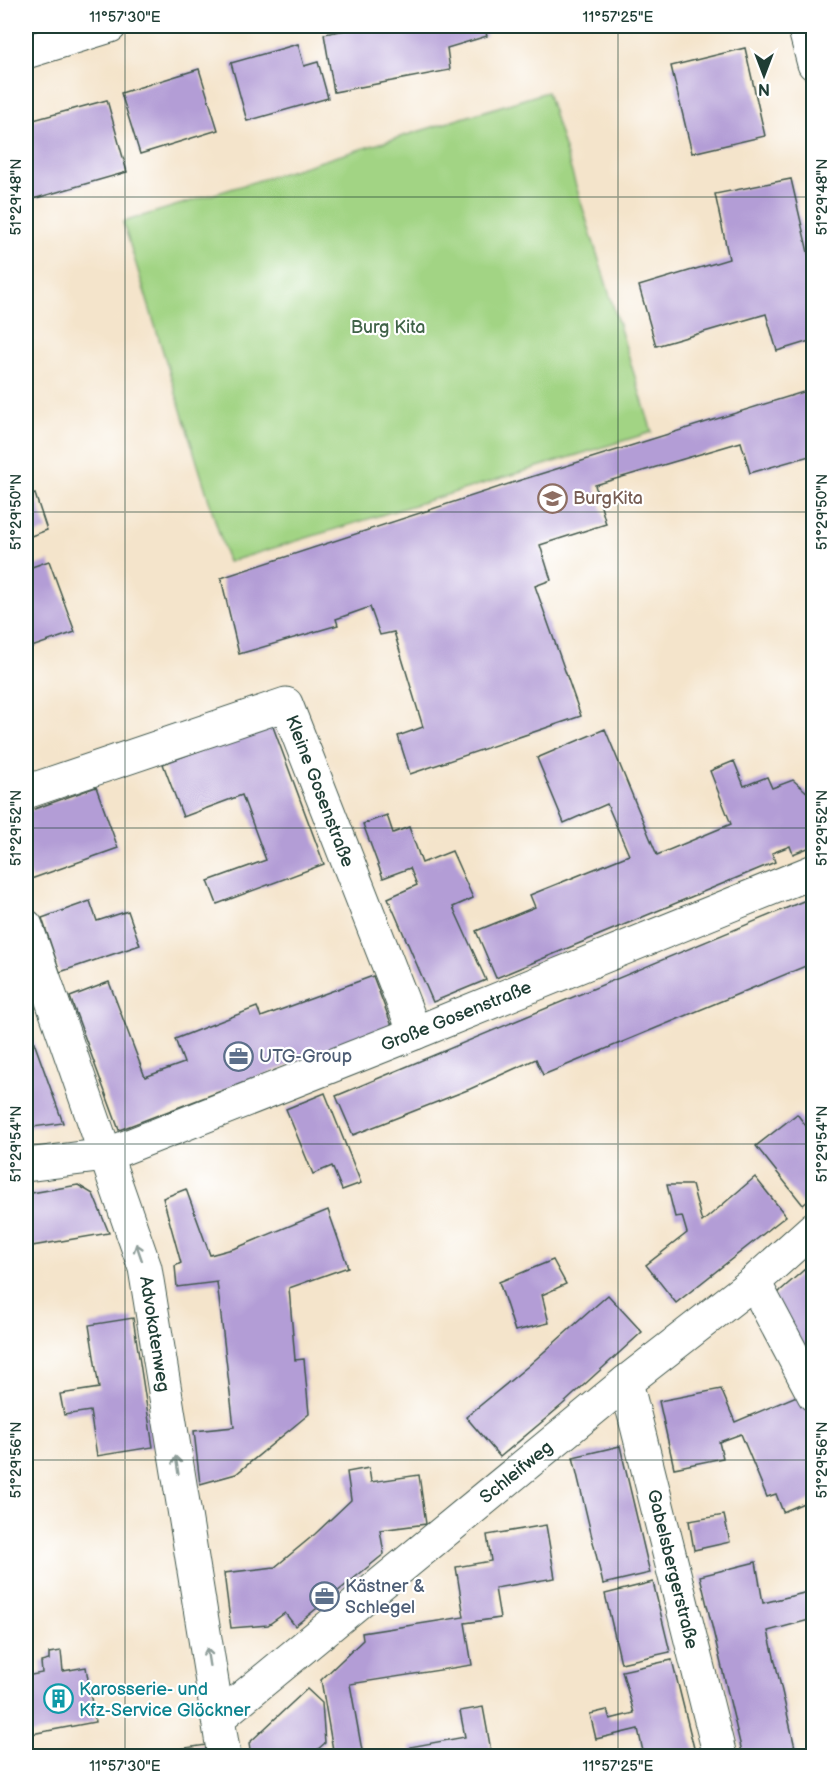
<svg xmlns="http://www.w3.org/2000/svg" width="839" height="1782" viewBox="0 0 839 1782" font-family="'Balsamiq Sans',sans-serif">
<style>
.green{fill:#a2d484;stroke:#60885c;stroke-width:1.5}
.building{fill:#b39dd6}
.lines{fill:none;stroke-linecap:round;stroke-linejoin:round}
.minor-casing{stroke:#3f564b;stroke-width:35}
.minor{stroke:#fff;stroke-width:33}
.oneway{stroke:#8f9e9a}
.ticks{fill:none;stroke:#1f3d34;stroke-width:1.5;stroke-opacity:0.45}
.labels{text-anchor:middle;stroke-width:4.5;stroke-linejoin:round;paint-order:stroke}
.park-label{font-size:18px;fill:#406348;stroke:#fff}
.education-label{font-size:18px;fill:#785e54;stroke:#fff;text-anchor:start}
.street-label{font-size:18px;fill:#1f3d34;stroke:#fff}
.service-label{font-size:18px;fill:#4e5e75;stroke:#fff;text-anchor:start}
.culture-label{font-size:18px;fill:#0d838f;stroke:#fff;text-anchor:start}
.neatline{fill:none;stroke:#1f3d34;stroke-width:2}
.ticks-label{font-size:15px;text-anchor:middle;fill:#1f3d34}
</style>
<rect width="100%" height="100%" fill="#fff"/>
<filter id="ink" filterUnits="userSpaceOnUse"><feTurbulence type="fractalNoise" baseFrequency=".0167" numOctaves="2"/><feDisplacementMap in="SourceGraphic" scale="12" xChannelSelector="R" yChannelSelector="G"/><feConvolveMatrix kernelMatrix="1 2 1 2 8 2 1 2 1" color-interpolation-filters="sRGB"/></filter>
<filter id="wash" filterUnits="userSpaceOnUse"><feTurbulence type="fractalNoise" baseFrequency=".008" numOctaves="4" result="noise"/><feDisplacementMap in="SourceGraphic" scale="24" xChannelSelector="R" yChannelSelector="G"/><feGaussianBlur stdDeviation="1.35" result="paint"/><feColorMatrix in="noise" values="0 0 0 0 0 0 0 0 0 0 0 0 0 0 0 0 0 1.4 0 .05"/><feComposite in="paint" operator="in"/></filter>
<g filter="url(#wash)">
<rect width="100%" height="100%" fill="#f4e4cb"/>
<path class="green" d="M547 92 652 432 228 562 123 222Z"/>
<g id="blocks">
<g class="building">
<path d="M368 26H484L487 36 447 48 450 70 334 92 324 34Z"/>
<path d="M298 44 304 66 318 62 328 98 247 121 231 63Z"/>
<path d="M745 48 765 136 692 153 671 66Z"/>
<path d="M199 69 218 130 140 154 121 93Z"/>
<path d="M107 100 127 172 26 201V122Z"/>
<path d="M791 179 813 274V301L807 302 810 314 813 313V340L777 351 766 314 656 346 639 286 729 259 715 194Z"/>
<path d="M813 389V455L750 473 741 442 595 485 606 524 540 545 551 580 535 586 581 716 410 774 398 736 423 727 394 632 380 635 370 607 336 619 338 625 239 654 221 578 521 480Z"/>
<path d="M35 494 47 530 26 538V497Z"/>
<path d="M49 561 75 632 26 649V569Z"/>
<path d="M272 724 324 864 217 904 208 881 266 860 242 795 183 817 163 764Z"/>
<path d="M605 729 657 855 731 824 710 771 734 761 744 786 767 777 772 788 793 780 809 794 813 793V846L793 854 790 846 772 853 775 862 496 978 476 931 535 907 530 895 629 855 607 804 564 823 537 758Z"/>
<path d="M96 787 118 848 31 879 26 864V812Z"/>
<path d="M387 815 393 833 409 827 422 863 452 851 473 898 453 907 486 980 433 1002 388 898 417 885 410 868 383 878 363 824Z"/>
<path d="M813 897V963L543 1075 536 1059 470 1089 353 1135 336 1096Z"/>
<path d="M90 901 97 921 128 911 140 945 60 972 42 918Z"/>
<path d="M373 976 392 1026 119 1130 70 997 109 982 145 1077 184 1063 175 1039 257 1007 261 1017Z"/>
<path d="M26 1020 63 1123 26 1128Z"/>
<path d="M325 1093 361 1183 342 1190 332 1166 313 1174 286 1109Z"/>
<path d="M797 1114 813 1135V1197L803 1205 756 1146Z"/>
<path d="M755 1177 786 1216 676 1303 646 1265 687 1233 682 1216 675 1217 667 1185H692L702 1222Z"/>
<path d="M78 1185 93 1194 109 1233 26 1247V1194Z"/>
<path d="M186 1189 210 1255 236 1248 328 1210 348 1267 289 1288 295 1360 304 1359 309 1414 236 1474 200 1484 194 1431 234 1427 217 1282 177 1287 175 1266 181 1263 163 1198Z"/>
<path d="M553 1260 566 1284 542 1295 549 1323 515 1331 499 1282Z"/>
<path d="M813 1262V1385L774 1298 781 1290Z"/>
<path d="M608 1295 642 1332 562 1405 500 1457 466 1417 527 1367Z"/>
<path d="M133 1318 153 1447 97 1456 90 1411 64 1415 60 1394 99 1388 89 1325Z"/>
<path d="M721 1389 735 1422 806 1392 813 1409V1499L783 1512 776 1494 767 1497 741 1434 719 1442 723 1458 674 1468 659 1401Z"/>
<path d="M620 1446 650 1573 603 1584 573 1457Z"/>
<path d="M369 1468 371 1482 419 1475 426 1524 380 1530 384 1554 295 1626 285 1613 268 1625 231 1628 224 1573 275 1567 315 1534 351 1500 347 1472Z"/>
<path d="M724 1515 730 1542 694 1550 689 1521Z"/>
<path d="M546 1525 555 1578 495 1588 500 1618 465 1623 472 1665 350 1684 363 1756H334L321 1680 363 1640 362 1633 464 1617 456 1567 491 1561 487 1535Z"/>
<path d="M756 1562 763 1603 808 1592 813 1604V1619L768 1631 797 1756H743L700 1576Z"/>
<path d="M653 1582 670 1652 621 1663 605 1594Z"/>
<path d="M61 1651 63 1671 86 1667 95 1722 26 1735V1676L42 1673 41 1662 49 1660V1653Z"/>
<path d="M672 1660 696 1756H644L638 1729 596 1739 590 1714 607 1710 610 1719 634 1713 622 1671Z"/>
<path d="M307 1689 322 1703 325 1743 310 1756H251L249 1743Z"/>
<path d="M483 1707 492 1756H412L410 1747 465 1737 460 1711Z"/>
<path d="M206 1745 208 1756H138V1755Z"/>
</g>
</g>
</g>
<g filter="url(#ink)">
<use href="#blocks" fill-opacity="0" stroke="#3f564b" stroke-width="1.5"/>
<g class="lines">
<defs>
<g id="minor">
<path d="M804 26 814 64"/>
<path d="M26 52 110 26"/>
<path d="M26 792 286 704 415 1033"/>
<path d="M26 926 145 1268 224 1756"/>
<path d="M26 1165 106 1155 415 1033 814 871"/>
<path d="M754 1282 814 1395"/>
<path d="M626 1382 720 1756"/>
<path d="M218 1718 626 1382 754 1282 814 1228"/>
</g>
</defs>
<use href="#minor" class="minor-casing"/>
<use href="#minor" class="minor"/>
</g>
<defs><path id="oneway-shaft" d="M-6 0H5M1.5-3L5.5 0L1.5 3" fill="none" stroke-width="1.6" stroke-linecap="round" stroke-linejoin="round" transform="scale(1.5)"/></defs>
<g class="oneway">
<use href="#oneway-shaft" transform="translate(139 1252) rotate(-109)"/>
<use href="#oneway-shaft" transform="translate(177 1465) rotate(-99)"/>
<use href="#oneway-shaft" transform="translate(208 1657) rotate(-99)"/>
</g>
</g>
<path class="ticks" d="M125 26V1756M618 26V1756M26 197H814M26 512H814M26 828H814M26 1144H814M26 1460H814"/>
<defs>
<symbol id="school-ring" viewBox="-11 -11 22 22"><circle r="9.5" fill="#fff" stroke="#8d6e63" stroke-width="1.5"/><path d="M0-5L7-2L0 1L-7-2ZM-4 1L0 2.5L4 1V4Q0 6-4 4Z" fill="#8d6e63"/></symbol>
<symbol id="office-ring" viewBox="-11 -11 22 22"><circle r="9.5" fill="#fff" stroke="#5c6f8a" stroke-width="1.5"/><path d="M-6-3h4V-5.5h4V-3h4V5H-6ZM-1-4.5V-3h2v-1.5ZM-6 0V1H6V0Z" fill="#5c6f8a"/></symbol>
<symbol id="building-ring" viewBox="-11 -11 22 22"><circle r="9.5" fill="#fff" stroke="#0f9aa8" stroke-width="1.5"/><path d="M-4-6H4V6H1V3H-1V6H-4ZM-2.5-4.3h1.7v1.8h-1.7ZM.8-4.3h1.7v1.8H.8ZM-2.5-1h1.7V.8h-1.7ZM.8-1h1.7V.8H.8Z" fill="#0f9aa8"/></symbol>
</defs>
<g fill-rule="evenodd">
<use href="#school-ring" x="536" y="482" width="33" height="33"/>
<use href="#office-ring" x="222" y="1040" width="33" height="33"/>
<use href="#office-ring" x="308" y="1580" width="33" height="33"/>
<use href="#building-ring" x="42" y="1682" width="33" height="33"/>
</g>
<g class="labels">
<g class="park-label">
<text x="388" y="333">Burg Kita</text>
</g>
<g class="education-label">
<text x="573" y="504">BurgKita</text>
</g>
<g class="street-label">
<text transform="translate(320 791) rotate(69)" y="6">Kleine Gosenstraße</text>
<text transform="translate(456 1016) rotate(-22)" y="6">Große Gosenstraße</text>
<text transform="translate(155 1334) rotate(81)" y="6">Advokatenweg</text>
<text transform="translate(516 1472) rotate(-39)" y="6">Schleifweg</text>
<text transform="translate(673 1569) rotate(76)" y="6">Gabelsbergerstraße</text>
</g>
<g class="service-label">
<text x="259" y="1062">UTG-Group</text>
<text x="345" y="1592">Kästner &amp;<tspan x="345" dy="21">Schlegel</tspan></text>
</g>
<g class="culture-label">
<text x="79" y="1695">Karosserie- und<tspan x="79" dy="21">Kfz-Service Glöckner</tspan></text>
</g>
</g>
<rect width="839" height="1782" fill="none" stroke="#fff" stroke-width="66"/>
<g transform="translate(764 75) rotate(180)" stroke="#ffffff" stroke-width="4.5" paint-order="stroke">
<path d="M0-4.5L10 22L0 15L-10 22Z" fill="#1f3d34"/>
<text y="-9" font-size="16" font-weight="bold" text-anchor="middle" fill="#1f3d34">N</text>
</g>
<rect x="33" y="33" width="773" height="1716" class="neatline"/>
<g class="ticks-label">
<text x="125" y="22">11°57'30"E</text>
<text x="618" y="22">11°57'25"E</text>
<text transform="translate(822 197) rotate(-90)" y="5">51°29'48"N</text>
<text transform="translate(16 197) rotate(-90)" y="5">51°29'48"N</text>
<text transform="translate(822 512) rotate(-90)" y="5">51°29'50"N</text>
<text transform="translate(16 512) rotate(-90)" y="5">51°29'50"N</text>
<text transform="translate(16 828) rotate(-90)" y="5">51°29'52"N</text>
<text transform="translate(822 828) rotate(-90)" y="5">51°29'52"N</text>
<text transform="translate(822 1144) rotate(-90)" y="5">51°29'54"N</text>
<text transform="translate(16 1144) rotate(-90)" y="5">51°29'54"N</text>
<text transform="translate(16 1460) rotate(-90)" y="5">51°29'56"N</text>
<text transform="translate(822 1460) rotate(-90)" y="5">51°29'56"N</text>
<text x="125" y="1771">11°57'30"E</text>
<text x="618" y="1771">11°57'25"E</text>
</g>
</svg>
